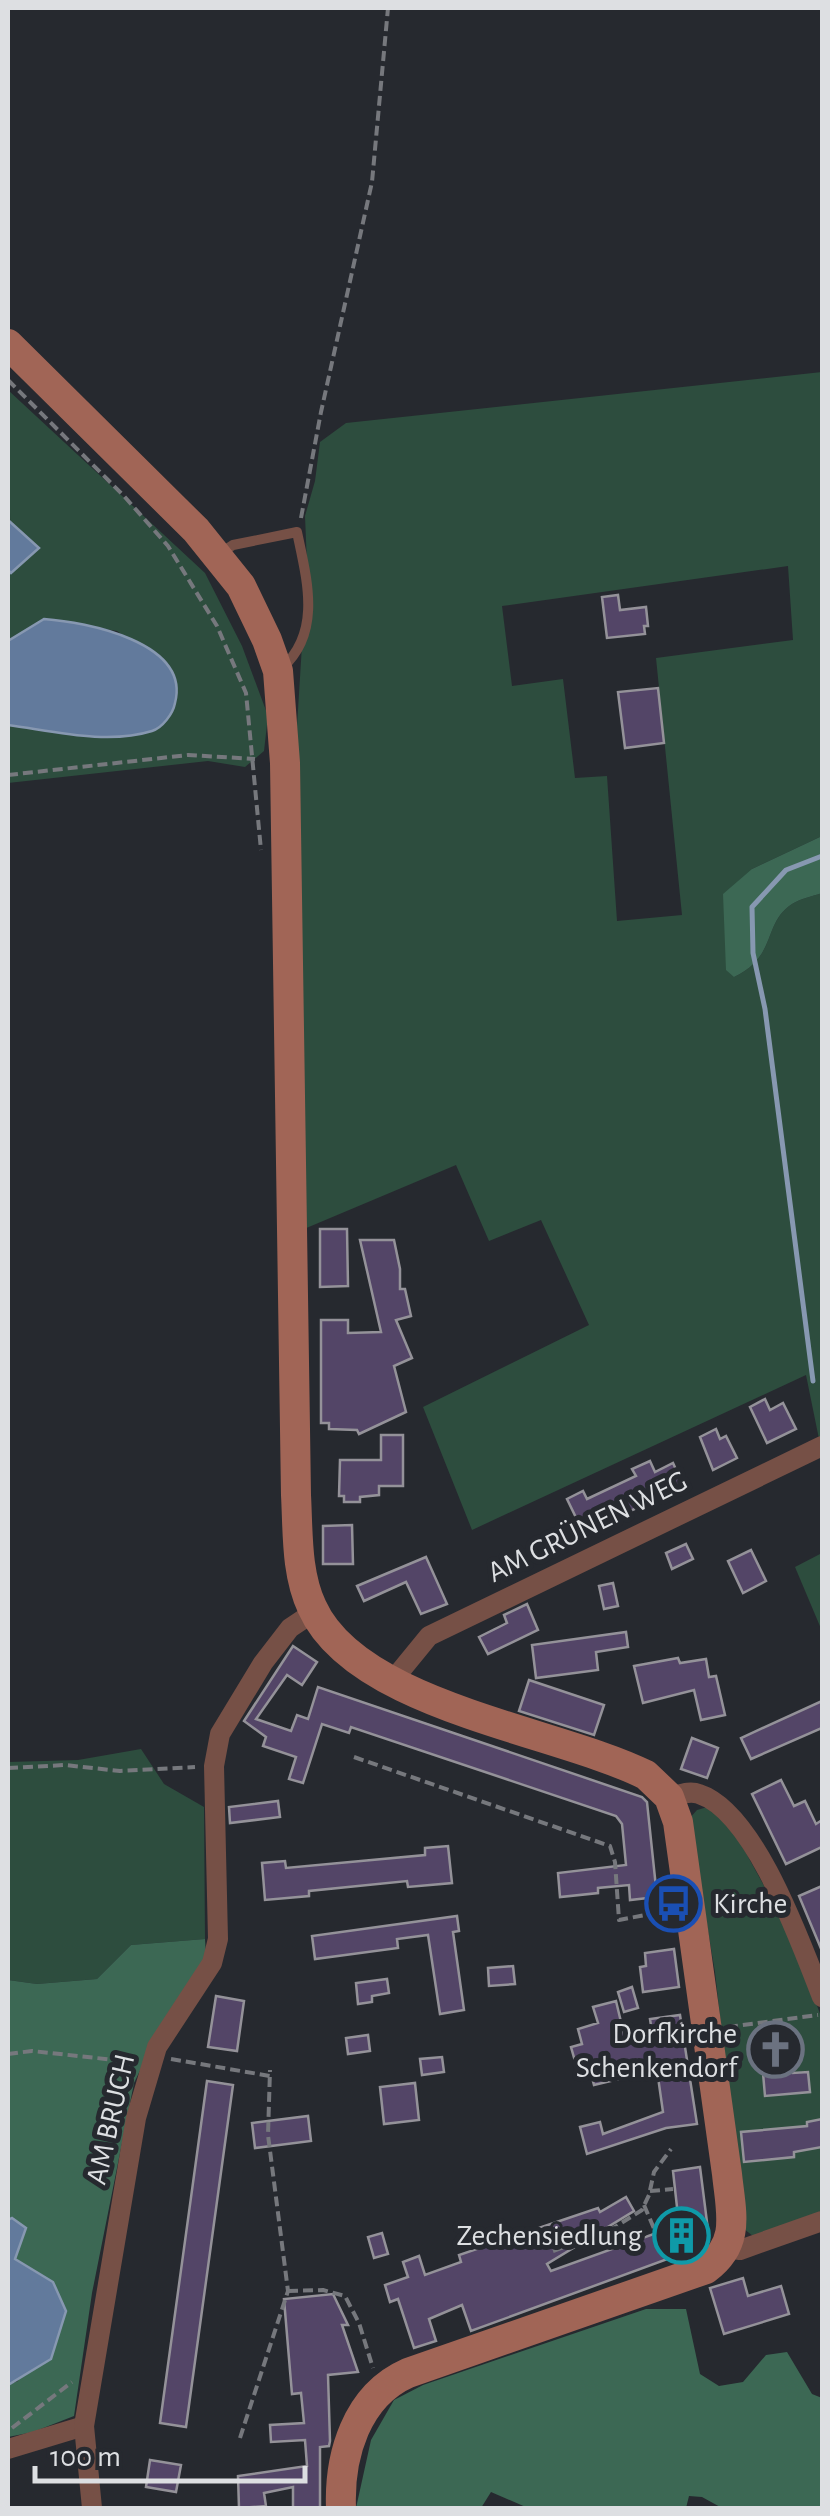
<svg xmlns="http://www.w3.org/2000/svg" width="830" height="2516" viewBox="0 0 830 2516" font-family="'Alegreya Sans',sans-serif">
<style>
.green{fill:#2d4d3e;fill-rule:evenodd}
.forest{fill:#3c6854}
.water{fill:#627a9c;stroke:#8798b1;stroke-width:2.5}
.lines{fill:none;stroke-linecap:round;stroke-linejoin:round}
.stream{stroke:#8798b1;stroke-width:5}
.building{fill:#534567;stroke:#949299;stroke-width:2.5}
.path{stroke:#76787d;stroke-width:4;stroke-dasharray:10 5;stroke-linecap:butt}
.lane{stroke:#765046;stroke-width:10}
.street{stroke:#765046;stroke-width:20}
.secondary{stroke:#a16556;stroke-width:30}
.labels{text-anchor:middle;stroke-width:10;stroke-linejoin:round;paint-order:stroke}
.street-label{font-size:30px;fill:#dddfe2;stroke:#26292f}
.poi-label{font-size:30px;fill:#dddfe2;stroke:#26292f;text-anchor:end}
</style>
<rect width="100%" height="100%" fill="#26292f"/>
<g class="green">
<path d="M822 372V836L752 869 734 977C778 956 762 924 792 904 800 899 813 896 822 893V1437L819 1439 806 1375 472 1530 423 1407 589 1325 541 1220 489 1241 456 1165 304 1229 297 726 307 564 305 516 315 481 320 442 346 423ZM788 566 793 640 656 658 682 915 617 921 607 776 575 778 563 679 512 686 502 606Z"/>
<path d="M8 390 205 573 242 646 268 716 264 751 245 767 208 761 8 783V725L122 737 156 730 174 710 170 668 117 631 44 619 8 641V570L11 573Z"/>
<path d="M822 1553V1631L795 1567Z"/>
<path d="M141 1749 164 1784 204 1807 205 1939 131 1945 97 1979 37 1984 8 1980V1762L78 1760Z"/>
<path d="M711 1806 725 1815 790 1933 822 2019 820 2060 822 2211 753 2236 744 2229 715 1972 689 1819 697 1810Z"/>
</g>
<g class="forest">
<path d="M822 836V893C813 896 800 899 792 904 762 924 778 956 734 977L726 970 723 894 752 869Z"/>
<path d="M205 1939 206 1957 168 2013 134 2083 92 2293 74 2416 33 2432 8 2437V2385L18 2381 53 2282 14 2259 25 2228 12 2218 8 2220V1980L37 1984 97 1979 131 1945Z"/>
<path d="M646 2309H686L700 2374 719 2386 743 2382 766 2355 787 2352 812 2394 822 2398V2508H722L702 2497 689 2496 686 2508H528L491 2492 481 2508H356L371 2440 394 2400 423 2385Z"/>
</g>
<g class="water">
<path d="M8 520 39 548 11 573 8 570Z"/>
<path d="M44 619C86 622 191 642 175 703 173 714 162 728 152 731 107 745 53 731 8 725V641Z"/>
<path d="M12 2218 26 2228 15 2259 53 2282 66 2311 51 2359 8 2385V2220Z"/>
</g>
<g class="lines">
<path class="stream" d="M813 1381 765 1009 753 953 752 907 786 870 822 856"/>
</g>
<g class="building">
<path d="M618 595 620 610 646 607 648 626H644L645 634 607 638 602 597Z"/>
<path d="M658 688 664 743 625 748 618 692Z"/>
<path d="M320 1229H347L348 1286 320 1287Z"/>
<path d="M360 1240H394L400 1269V1289H405L411 1316 396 1320 412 1358 394 1366 406 1412 359 1434 357 1430 329 1429V1423H321V1320H348V1333L381 1332Z"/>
<path d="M765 1399 770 1410 783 1403 796 1429 767 1443 750 1407Z"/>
<path d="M716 1429 720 1439 726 1436 737 1458 713 1470 700 1437Z"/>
<path d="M381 1435H403V1486H379V1495L360 1497V1502H344V1496H339L340 1460H381Z"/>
<path d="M650 1461 655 1472 673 1463 684 1487 583 1532 567 1499 583 1491 587 1499 636 1476 632 1469Z"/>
<path d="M352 1525 353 1564H323V1526Z"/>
<path d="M686 1544 693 1559 672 1569 666 1553Z"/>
<path d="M751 1550 766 1581 743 1593 728 1561Z"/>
<path d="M426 1557 447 1604 421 1614 406 1582 364 1601 357 1586Z"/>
<path d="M613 1583 618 1606 604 1609 599 1586Z"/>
<path d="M527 1604 538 1630 488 1654 479 1637 507 1623 504 1615Z"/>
<path d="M626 1632 628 1647 596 1652 598 1670 536 1678 532 1645Z"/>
<path d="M293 1646 317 1662 302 1685 287 1675 256 1719 291 1731 297 1715 308 1719 318 1687 642 1797 647 1802 657 1897 630 1900 629 1885 598 1888V1893L560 1897 558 1873 626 1865 622 1824 616 1816 351 1727 349 1733 322 1724 303 1783 289 1779 296 1757 263 1746 266 1737 244 1721Z"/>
<path d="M678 1658 680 1663 706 1659 709 1677 716 1676 725 1715 701 1720 694 1690 643 1703 634 1666Z"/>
<path d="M529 1680 604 1705 594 1735 519 1711Z"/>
<path d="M822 1701V1728L751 1759 741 1738Z"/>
<path d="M692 1738 718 1748 707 1778 681 1769Z"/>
<path d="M781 1780 794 1806 805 1801 816 1824 822 1820V1847L786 1864 752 1794Z"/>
<path d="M278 1801 280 1817 230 1823 229 1807Z"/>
<path d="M448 1846 452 1883 408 1887 407 1881 309 1891V1896L265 1900 262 1863 285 1861 286 1868 425 1855V1848Z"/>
<path d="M822 1886V1951L799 1896Z"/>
<path d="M457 1916 459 1931 453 1932 464 2010 440 2014 428 1935 397 1939 398 1948 315 1959 312 1936Z"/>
<path d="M674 1949 679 1987 643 1992 640 1967 646 1966 645 1953Z"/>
<path d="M513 1966 515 1984 489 1986 488 1968Z"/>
<path d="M387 1979 389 1993 372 1996V2002L358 2004 356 1983Z"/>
<path d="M632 1987 638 2008 624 2012 618 1992Z"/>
<path d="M216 1996 244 2001 237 2051 208 2047Z"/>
<path d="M616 2001 626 2043 653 2039 650 2019 680 2015 697 2124 666 2128 587 2154 580 2127 600 2122 603 2134 663 2112 657 2070 594 2085 587 2058 575 2061 571 2047 582 2044 578 2029 598 2023 593 2007Z"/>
<path d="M789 2025 793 2073 808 2072 810 2092 765 2096 759 2027Z"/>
<path d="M368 2035 370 2051 348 2054 346 2038Z"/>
<path d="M442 2057 444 2072 422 2075 420 2059Z"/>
<path d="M207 2081 233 2085 186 2427 160 2423Z"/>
<path d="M415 2083 419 2120 384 2124 380 2087Z"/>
<path d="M308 2116 311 2141 255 2148 252 2123Z"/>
<path d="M822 2119V2147L794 2152V2157L744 2162 741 2132 807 2126V2122Z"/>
<path d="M700 2167 709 2238 703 2246 471 2331 462 2305 429 2319 436 2341 414 2348 398 2299 390 2302 385 2285 408 2277 403 2262 419 2256 425 2275 461 2262 459 2255 598 2208 600 2212 626 2197 634 2211 547 2264 551 2271 679 2225 673 2171Z"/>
<path d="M382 2233 388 2254 374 2258 368 2237Z"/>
<path d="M743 2278 748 2296 781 2286 789 2314 724 2334 710 2288Z"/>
<path d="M333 2294 348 2325H342L358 2372 328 2375 330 2441 329 2446 320 2447V2508H293V2487L264 2493 266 2506 239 2508 238 2476 307 2466 305 2440 271 2442 270 2425 304 2423 301 2393 292 2394 284 2299Z"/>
<path d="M150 2460 181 2465 176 2492 146 2487Z"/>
</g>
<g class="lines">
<g class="path">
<path d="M8 380 124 496 168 546 217 626 246 693 261 850"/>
<path d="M301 518 321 412 372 182 388 8"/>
<path d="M8 775 188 755 255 759"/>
<path d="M354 1757 610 1846 615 1862 619 1920 667 1911"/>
<path d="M8 1768 65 1765 120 1771 195 1767"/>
<path d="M728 2027 818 2015"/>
<path d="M8 2054 32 2051 133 2062"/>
<path d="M171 2059 270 2076"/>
<path d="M650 2191 673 2189"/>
<path d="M644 2205 655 2231"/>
<path d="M553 2251 607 2232 642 2210 649 2195 654 2172 671 2149"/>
<path d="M288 2291 323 2290 345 2296 359 2323 373 2368"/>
<path d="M12 2428 72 2382"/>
<path d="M240 2438 288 2291 268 2135 270 2070"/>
</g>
<path class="lane" d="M219 554 233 545 297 532C307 580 322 632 282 668"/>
<g class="street">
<path d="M393 1680 429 1636 822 1446"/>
<path d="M669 1797C679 1795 689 1790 699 1794 755 1812 801 1944 822 1997"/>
<path d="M727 2248 740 2250 822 2221"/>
<path d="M8 2449 84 2426"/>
<path d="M92 2508 84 2426 136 2118 157 2047 212 1963 218 1939 214 1766 220 1734 263 1663 290 1628 314 1612"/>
</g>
<path class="secondary" d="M8 344 196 530 241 586 267 640 278 671 285 763 296 1495C298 1532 296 1573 312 1607 356 1706 556 1730 646 1775L669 1797 678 1822 727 2174C731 2213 741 2243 706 2269L408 2373C356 2396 339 2456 341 2508"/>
</g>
<defs>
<symbol id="bus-ring" viewBox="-11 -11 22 22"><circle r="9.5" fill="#26292f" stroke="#1a4fb4" stroke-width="1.5"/><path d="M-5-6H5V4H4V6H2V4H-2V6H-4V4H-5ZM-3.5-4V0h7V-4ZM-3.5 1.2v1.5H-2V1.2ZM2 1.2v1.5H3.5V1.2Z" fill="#1a4fb4"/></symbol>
<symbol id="church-ring" viewBox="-11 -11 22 22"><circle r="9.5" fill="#26292f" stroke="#6b7280" stroke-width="1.5"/><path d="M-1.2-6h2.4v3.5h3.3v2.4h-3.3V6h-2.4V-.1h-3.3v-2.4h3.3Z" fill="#6b7280"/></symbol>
<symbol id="building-ring" viewBox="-11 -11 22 22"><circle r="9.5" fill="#26292f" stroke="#0f9aa8" stroke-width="1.5"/><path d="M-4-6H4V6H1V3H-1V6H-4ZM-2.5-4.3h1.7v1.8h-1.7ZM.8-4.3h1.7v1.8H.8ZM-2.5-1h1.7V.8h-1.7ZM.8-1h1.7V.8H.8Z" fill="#0f9aa8"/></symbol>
</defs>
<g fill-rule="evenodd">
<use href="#bus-ring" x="642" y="1872" width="63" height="63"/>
<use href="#church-ring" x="744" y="2018" width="63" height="63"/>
<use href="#building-ring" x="650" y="2204" width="63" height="63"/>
</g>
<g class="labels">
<g class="street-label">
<text transform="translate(587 1526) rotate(-26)" y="10">AM GRÜNEN WEG</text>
<text transform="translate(110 2119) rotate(-77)" y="10">AM BRUCH</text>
</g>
<g class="poi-label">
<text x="713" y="1913" text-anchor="start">Kirche</text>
<text x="737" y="2043">Dorfkirche<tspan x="737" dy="34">Schenkendorf</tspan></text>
<text x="642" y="2245">Zechensiedlung</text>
</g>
</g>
<rect width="830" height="2516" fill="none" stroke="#dddfe2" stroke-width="20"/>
<path d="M35 2466v15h270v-15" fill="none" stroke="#dddfe2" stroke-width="5"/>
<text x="50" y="2466" font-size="30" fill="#dddfe2" stroke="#26292f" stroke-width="8" paint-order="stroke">100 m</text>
</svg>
